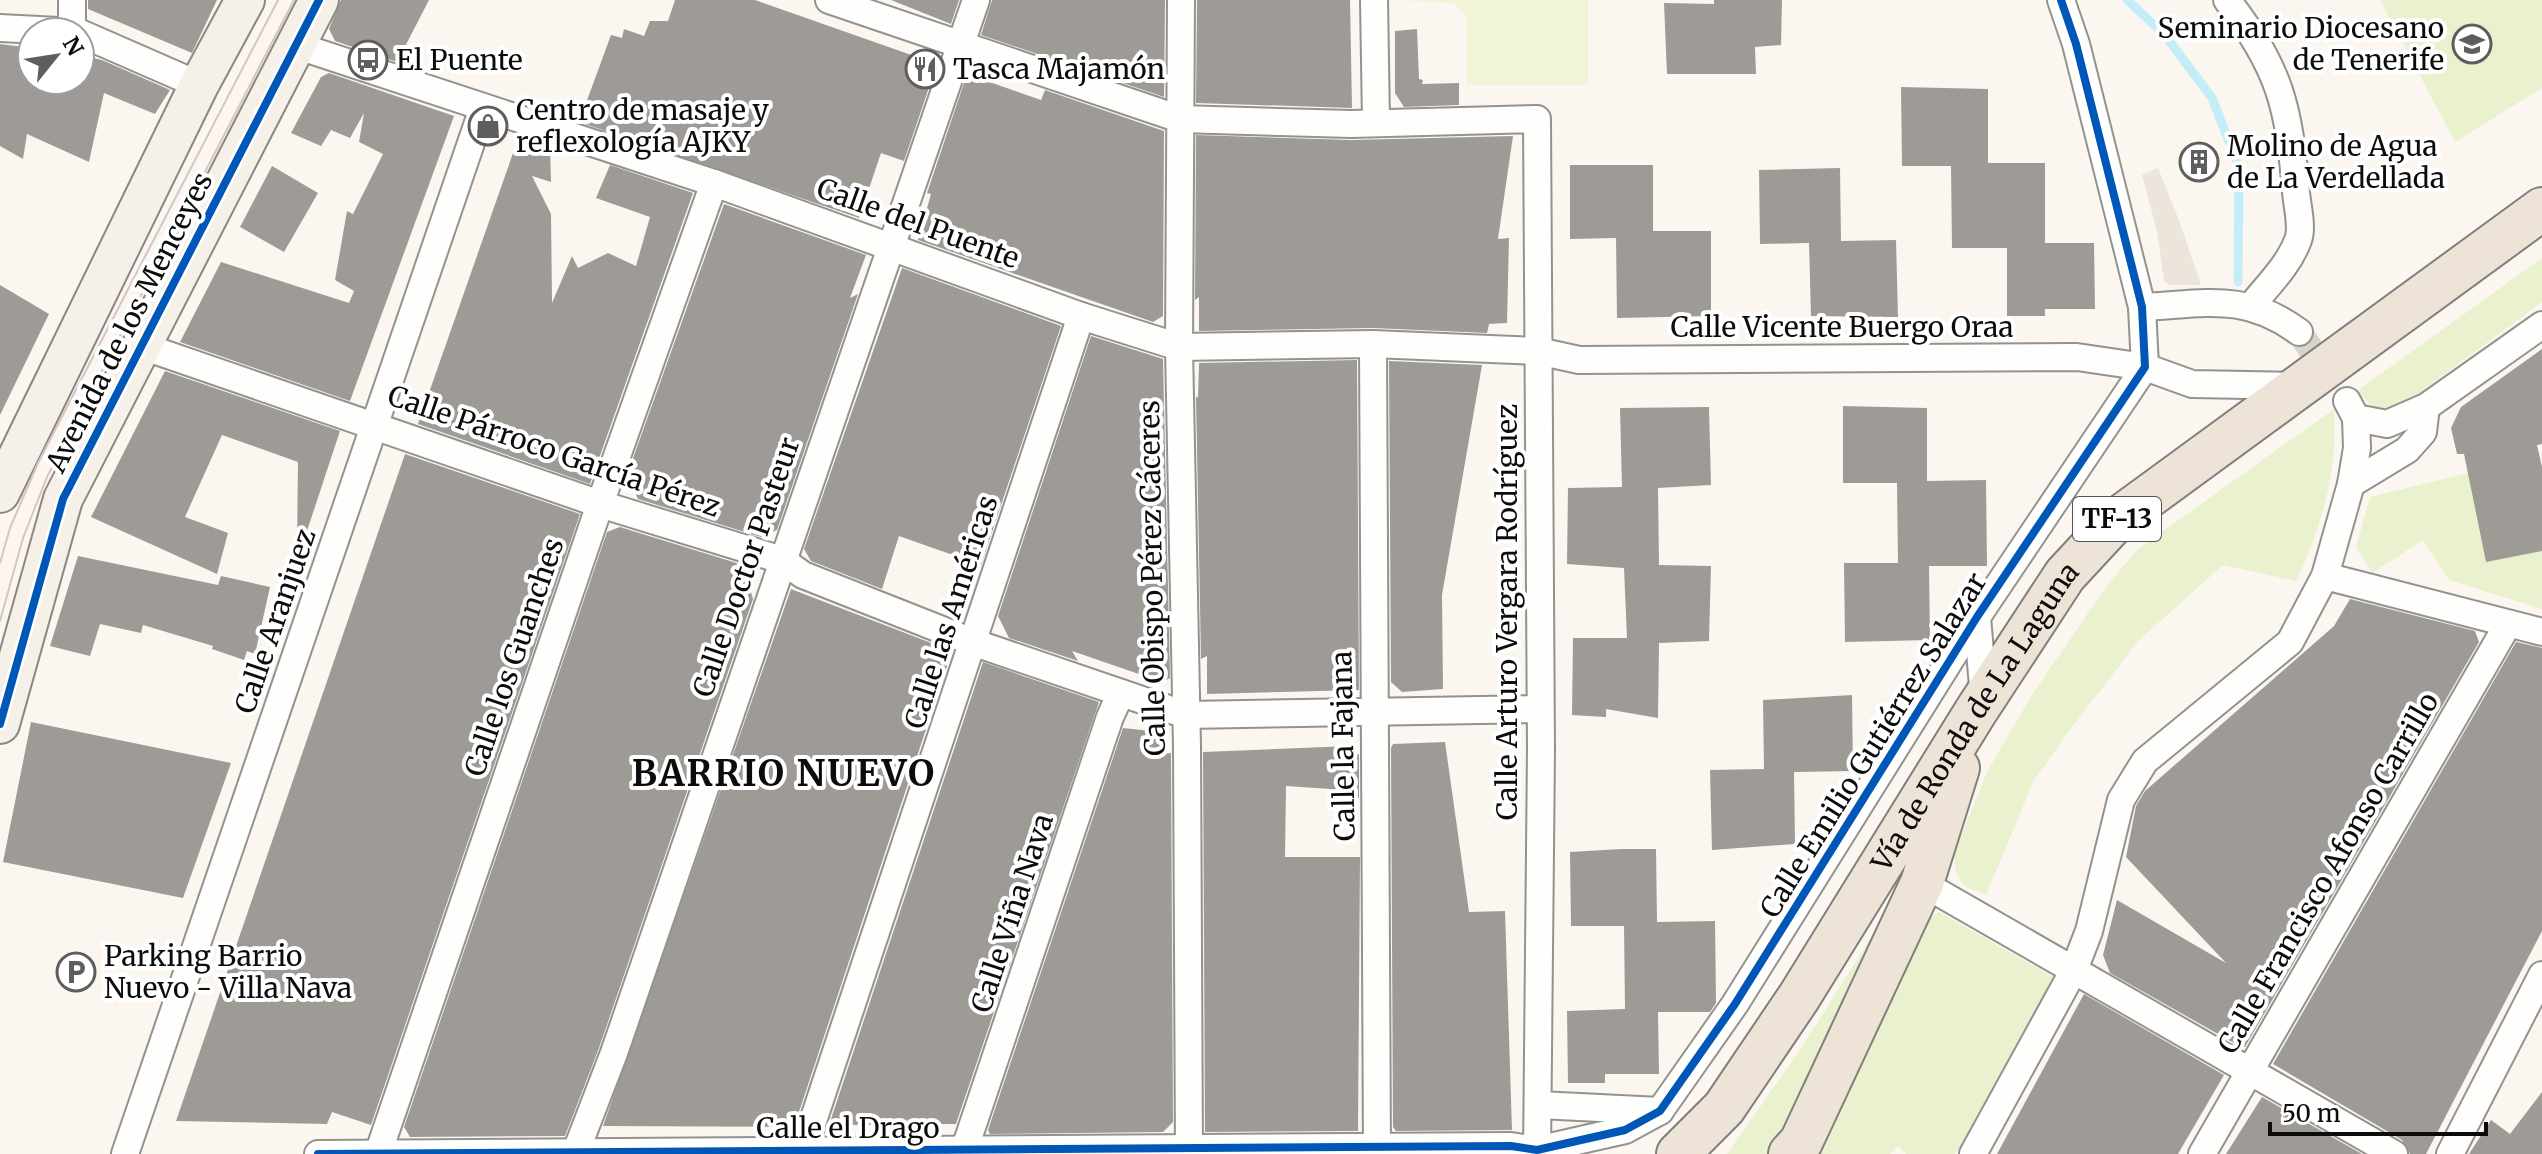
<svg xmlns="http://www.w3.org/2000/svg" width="2542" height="1154" viewBox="0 0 2542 1154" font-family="Merriweather,serif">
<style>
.green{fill:#e9f1ce}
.pitch{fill:#f2f4d8}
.plaza{fill:#ebe5db}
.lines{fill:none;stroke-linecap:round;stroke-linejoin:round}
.stream{stroke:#c4eef7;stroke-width:9}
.building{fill:#9e9a96}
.minor-tunnel{stroke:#d7d4ce;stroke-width:26;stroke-dasharray:26 13;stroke-linecap:butt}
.minor-casing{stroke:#94928f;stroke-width:30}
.secondary-casing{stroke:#8a8885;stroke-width:42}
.primary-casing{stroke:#817f7c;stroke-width:46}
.minor{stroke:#fefefd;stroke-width:26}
.secondary{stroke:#f5f1e8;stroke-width:38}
.primary{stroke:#ede3d7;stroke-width:42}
.tram{stroke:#d8c3c6;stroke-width:2}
.cycleway-casing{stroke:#fff;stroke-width:13}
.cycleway{stroke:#0057b8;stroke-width:8}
.labels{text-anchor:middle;stroke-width:8;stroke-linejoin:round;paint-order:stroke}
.shield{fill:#fff;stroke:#555;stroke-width:2}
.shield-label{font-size:26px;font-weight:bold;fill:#0c0c0c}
.poi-label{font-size:28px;fill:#0c0c0c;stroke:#fff;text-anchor:start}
.street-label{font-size:28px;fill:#0c0c0c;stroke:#fff}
.district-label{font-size:36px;font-weight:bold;letter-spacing:2px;fill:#0c0c0c;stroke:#fff}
</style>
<rect width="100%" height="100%" fill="#fbf7f0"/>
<g class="green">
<path d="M2380 0H2542V88L2455 142Z"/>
<path d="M2542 258V302L2396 410 2377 411 2357 391Z"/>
<path d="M2334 409C2338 469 2322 527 2296 581L2223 565 2138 641 2070 730 2034 780 1986 895 1964 886 1956 873 1954 854 1987 772 2032 695 2105 588 2138 549Z"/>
<path d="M2468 473 2486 562 2542 551V609L2449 580 2423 540 2372 573 2356 547 2370 497Z"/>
<path d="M1889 909 1776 1154H1727L1802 1047Z"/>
<path d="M1939 912 2055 978 1973 1130 1955 1154H1906L1898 1146 1890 1154H1812L1922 921Z"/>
</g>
<path class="pitch" d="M1396 0H1588V85H1467L1466 15 1454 3Z"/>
<path class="plaza" d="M2158 168 2179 220 2201 285H2170L2164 281 2157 231 2142 175Z"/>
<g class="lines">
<path class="stream" d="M2127 0 2164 34 2212 98 2239 167 2238 282"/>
</g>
<g class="building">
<path d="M88 0H217L192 53 88 9Z"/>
<path d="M341 0H429L397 62 335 41 329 29Z"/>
<path d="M675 0H755L937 64 904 161 881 153 859 218 579 122 611 35 622 38 624 29 644 36 650 21H668Z"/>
<path d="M891 0H959L951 24Z"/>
<path d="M992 0H1165L1164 97 981 35Z"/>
<path d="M1197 0H1350L1352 108 1196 103Z"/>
<path d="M1714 0H1782L1781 45 1755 47 1756 74H1667L1664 3 1714 4Z"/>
<path d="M1417 29 1419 79 1423 80 1422 84 1459 83V105L1404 107 1395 93V31Z"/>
<path d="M0 44 32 48V80H80V55L102 60 170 90 155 114 104 93 89 162 27 134 23 159 0 146Z"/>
<path d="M329 73 454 116 350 401 180 342 221 262 349 303 354 291 335 280 347 211 353 214 383 154 359 142 364 113 350 138 331 130 321 146 291 133 321 77Z"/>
<path d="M967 74 1041 100 1045 90 1164 131 1163 316 1153 322 918 240 931 194 927 193Z"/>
<path d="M1901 87 1988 89V163H2045V243H2094L2095 309H2045V316H2007V248H1952L1951 166H1902Z"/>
<path d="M1196 135 1351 140 1513 136 1498 239 1509 238 1507 323 1489 324 1487 333 1373 328 1199 331V297L1195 300Z"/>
<path d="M519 136 550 146 551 182 532 176 551 214 552 303 572 256 578 268 608 253 636 266 650 217 596 198 610 165 693 193 590 484 418 424Z"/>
<path d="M1570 165H1653V231H1711V316L1617 318 1616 238 1570 239Z"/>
<path d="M272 166 318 193 284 252 240 227Z"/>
<path d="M1840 168 1841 241 1896 240 1898 317 1811 316 1809 243 1760 244 1759 170Z"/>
<path d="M724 204 866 255 850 298 858 294 777 530 761 537 638 499 627 475Z"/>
<path d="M902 268 1061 326 981 565 899 536 882 589 811 561 804 549Z"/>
<path d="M0 285 49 314 0 415Z"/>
<path d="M1091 336 1163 359 1170 678 1162 682 1072 651 1078 661 1009 638 998 616Z"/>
<path d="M2542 349V444L2537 445 2542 467V551L2486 562 2464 454H2457L2451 428 2461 407Z"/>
<path d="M1357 360 1359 690 1207 694V656L1201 659 1196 396 1198 398 1199 363Z"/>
<path d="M1389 361 1482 365 1442 595 1443 689 1402 692 1391 682Z"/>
<path d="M165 371 340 431 302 546 297 545 298 462 222 435 185 517 228 533 217 574 91 517Z"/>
<path d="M1843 406 1927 408V481L1986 480 1987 566H1929L1930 640 1845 642 1844 563H1898L1897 483H1843Z"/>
<path d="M1709 407 1711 485 1658 488 1659 565 1711 566 1709 641 1659 643 1658 718 1606 709V717L1572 715 1573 638H1627L1624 568 1567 564 1568 488 1622 487 1620 408Z"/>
<path d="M405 454 580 514 371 1125 332 1112 327 1124 176 1121Z"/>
<path d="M620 527 743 565 753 599 599 1048 565 1136 410 1137 404 1127 607 532Z"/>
<path d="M78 556 218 585 221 576 270 587 255 654 247 651 244 660 212 649 213 646 143 625 141 633 100 624 90 656 50 646Z"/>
<path d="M791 589 952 651 794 1127 603 1126Z"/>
<path d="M2350 599 2475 631 2479 642 2245 1047H2241L2110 973 2103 955 2117 900 2226 963 2126 857 2136 806 2145 791 2334 626Z"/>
<path d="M2516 642 2542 648V931L2426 1154H2410L2402 1140 2273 1064Z"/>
<path d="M983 662 1099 702 956 1124 833 1125 831 1119Z"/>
<path d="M1852 695 1853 771 1794 772 1795 844 1712 850 1710 770 1764 769 1763 700Z"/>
<path d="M31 722 231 763 183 898 3 862Z"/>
<path d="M1123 728 1160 732 1161 754 1171 753 1173 1122 1163 1132 990 1134 988 1130Z"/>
<path d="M1445 742 1469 912 1505 911 1512 1130 1396 1131 1393 1127 1391 748 1393 744Z"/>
<path d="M1349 746 1359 755V798L1331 799 1330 789 1286 786 1285 857H1360L1358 1131 1205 1132 1203 752Z"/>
<path d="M1621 849H1656L1657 922 1715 921 1716 1003 1710 1012H1658L1659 1074H1605V1083H1568L1567 1011 1625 1009 1624 926H1571L1570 852Z"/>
<path d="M2084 994 2224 1075 2178 1154H1997Z"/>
<path d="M2542 1092V1154H2469L2491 1120 2510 1134Z"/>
<path d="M2262 1097 2362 1154H2226Z"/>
</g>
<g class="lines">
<path class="minor-tunnel" d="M2299 332 2347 401"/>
<defs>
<g id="minor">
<path d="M829 0 1180 119 1351 124 1537 119 1541 749 1537 1154"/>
<path d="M1181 0 1179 347 1187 746 1189 1154"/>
<path d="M1374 0 1376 121"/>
<path d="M2227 0C2280 68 2289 107 2296 192 2297 205 2303 228 2298 240 2289 265 2268 285 2252 305"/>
<path d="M0 28 78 32"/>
<path d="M72 29V0"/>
<path d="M80 33 199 85"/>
<path d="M295 45 714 183 1081 316 1179 347 1373 344 1538 351 1579 360 2077 357 2145 367 2192 384 2298 386"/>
<path d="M2142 307C2206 304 2245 292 2299 332"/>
<path d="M1373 344 1377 1154"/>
<path d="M142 346 600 504 782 560 803 575 975 643 1186 715 1540 709"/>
<path d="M2356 418 2387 424 2426 407 2542 325"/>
<path d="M2351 484 2407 450 2423 432 2426 407"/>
<path d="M2325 576 2542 632"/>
<path d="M1977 617 1984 698"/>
<path d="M1922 883 2394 1154"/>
<path d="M1539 1105 1660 1111"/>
<path d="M125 1154 483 108"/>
<path d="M318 1154 1511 1146 1537 1150 1625 1130 1660 1111 1735 1004 1977 617 2145 367 2142 307 2076 44 2061 0"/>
<path d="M378 1154 600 504 714 183"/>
<path d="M575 1154 614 1053 976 0"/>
<path d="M802 1154 1081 316"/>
<path d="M963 1154 1110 717 1121 693"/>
<path d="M1973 1154 2074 970 2089 931 2121 800 2145 761 2290 642 2325 576 2351 484 2357 448 2356 418 2347 401"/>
<path d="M2202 1154 2508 624"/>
<path d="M2450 1154 2542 975"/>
</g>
<g id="secondary">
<path d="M0 493 199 85 245 0"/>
<path d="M0 724 63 499 319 0"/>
</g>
<g id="primary">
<path id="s1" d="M1678 1154 1724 1108 1799 997 1976 711 2065 575 2115 521 2542 209"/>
<path d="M1790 1154 1801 1142 1922 883 1958 768"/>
</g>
</defs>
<use href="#minor" class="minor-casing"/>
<use href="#secondary" class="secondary-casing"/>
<use href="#primary" class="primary-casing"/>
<use href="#minor" class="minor"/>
<use href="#secondary" class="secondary"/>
<use href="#primary" class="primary"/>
<g class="tram">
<path d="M0 563 10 528 38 463 278 0"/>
<path d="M0 621 23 538 47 477 294 0"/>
</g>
<defs>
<g id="cycleway">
<path d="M0 724 63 499 319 0"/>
<path d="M318 1154 1511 1146 1537 1150 1625 1130 1660 1111 1735 1004 1977 617 2145 367 2142 307 2076 44 2061 0"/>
</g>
</defs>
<use href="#cycleway" class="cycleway-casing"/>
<use href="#cycleway" class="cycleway"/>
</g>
<defs>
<symbol id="university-ring" viewBox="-11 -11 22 22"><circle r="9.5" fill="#fff" stroke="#605e5c" stroke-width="1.5"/><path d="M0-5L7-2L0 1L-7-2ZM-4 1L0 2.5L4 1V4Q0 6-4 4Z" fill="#605e5c"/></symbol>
<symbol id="bus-ring" viewBox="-11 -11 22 22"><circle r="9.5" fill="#fff" stroke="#605e5c" stroke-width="1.5"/><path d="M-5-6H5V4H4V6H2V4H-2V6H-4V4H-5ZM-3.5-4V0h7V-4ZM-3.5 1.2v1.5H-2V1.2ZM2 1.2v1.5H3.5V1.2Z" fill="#605e5c"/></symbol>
<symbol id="restaurant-ring" viewBox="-11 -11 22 22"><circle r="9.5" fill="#fff" stroke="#605e5c" stroke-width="1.5"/><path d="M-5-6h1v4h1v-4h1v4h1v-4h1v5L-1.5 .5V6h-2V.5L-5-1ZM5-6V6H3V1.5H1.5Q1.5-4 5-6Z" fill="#605e5c"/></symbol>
<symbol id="shop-ring" viewBox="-11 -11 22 22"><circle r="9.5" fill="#fff" stroke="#605e5c" stroke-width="1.5"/><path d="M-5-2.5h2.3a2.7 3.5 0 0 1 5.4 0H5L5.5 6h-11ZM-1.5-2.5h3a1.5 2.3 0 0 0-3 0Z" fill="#605e5c"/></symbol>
<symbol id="building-ring" viewBox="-11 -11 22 22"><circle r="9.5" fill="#fff" stroke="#605e5c" stroke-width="1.5"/><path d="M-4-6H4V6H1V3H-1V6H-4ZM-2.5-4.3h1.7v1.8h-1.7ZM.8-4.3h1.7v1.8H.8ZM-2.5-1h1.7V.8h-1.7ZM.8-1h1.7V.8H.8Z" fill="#605e5c"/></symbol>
<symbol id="parking-ring" viewBox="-11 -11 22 22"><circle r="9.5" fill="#fff" stroke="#605e5c" stroke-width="1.5"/><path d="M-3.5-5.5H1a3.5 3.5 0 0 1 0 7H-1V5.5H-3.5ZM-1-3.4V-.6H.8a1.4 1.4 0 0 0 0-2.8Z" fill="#605e5c"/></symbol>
</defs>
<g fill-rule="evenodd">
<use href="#university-ring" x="2450" y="22" width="44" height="44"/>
<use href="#bus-ring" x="346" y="38" width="44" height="44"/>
<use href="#restaurant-ring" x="903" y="47" width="44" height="44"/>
<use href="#shop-ring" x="466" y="104" width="44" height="44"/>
<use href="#building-ring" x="2177" y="140" width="44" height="44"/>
<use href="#parking-ring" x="54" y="950" width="44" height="44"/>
</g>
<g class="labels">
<rect class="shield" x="2073" y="497" width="88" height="44" rx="6"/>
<g class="shield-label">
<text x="2117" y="528">TF-13</text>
</g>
<g class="poi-label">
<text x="2444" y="38" text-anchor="end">Seminario Diocesano<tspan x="2444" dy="32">de Tenerife</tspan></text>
<text x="396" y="70">El Puente</text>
<text x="953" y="79">Tasca Majamón</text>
<text x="516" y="120">Centro de masaje y<tspan x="516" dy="32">reflexología AJKY</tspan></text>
<text x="2227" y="156">Molino de Agua<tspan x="2227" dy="32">de La Verdellada</tspan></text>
<text x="104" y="966">Parking Barrio<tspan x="104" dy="32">Nuevo - Villa Nava</tspan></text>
</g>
<g class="street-label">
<text transform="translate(918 223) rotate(20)" y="10">Calle del Puente</text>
<text transform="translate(129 322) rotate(-63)" y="10">Avenida de los Menceyes</text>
<text x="1842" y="337">Calle Vicente Buergo Oraa</text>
<text transform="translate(554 451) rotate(19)" y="10">Calle Párroco García Pérez</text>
<text transform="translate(746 567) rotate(-71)" y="10">Calle Doctor Pasteur</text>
<text transform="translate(1152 578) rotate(-91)" y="10">Calle Obispo Pérez Cáceres</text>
<text transform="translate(951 612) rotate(-72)" y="10">Calle las Américas</text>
<text transform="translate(1507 612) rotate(-90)" y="10">Calle Arturo Vergara Rodríguez</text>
<text transform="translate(275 621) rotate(-71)" y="10">Calle Aranjuez</text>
<text transform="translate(514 657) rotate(-71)" y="10">Calle los Guanches</text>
<text dy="10" stroke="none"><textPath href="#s1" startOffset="530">Vía de Ronda de La Laguna</textPath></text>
<text transform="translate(1873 745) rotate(-58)" y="10">Calle Emilio Gutiérrez Salazar</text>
<text transform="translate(1343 746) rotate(-91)" y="10">Calle la Fajana</text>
<text transform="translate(2328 873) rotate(-60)" y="10">Calle Francisco Afonso Carrillo</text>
<text transform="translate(1012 913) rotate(-72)" y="10">Calle Viña Nava</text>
<text x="848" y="1138">Calle el Drago</text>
</g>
<g class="district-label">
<text x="784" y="786">BARRIO NUEVO</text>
</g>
</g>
<g transform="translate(56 56) rotate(60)"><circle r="38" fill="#ffffff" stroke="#9e9e9e" stroke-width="2"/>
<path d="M0-6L14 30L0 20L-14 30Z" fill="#605e5c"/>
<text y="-12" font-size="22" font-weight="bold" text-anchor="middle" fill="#0c0c0c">N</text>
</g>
<path d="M2270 1122v12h216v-12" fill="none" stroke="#0c0c0c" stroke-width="4"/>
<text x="2282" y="1122" font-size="24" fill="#0c0c0c" stroke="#ffffff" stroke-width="6" paint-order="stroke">50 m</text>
</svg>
